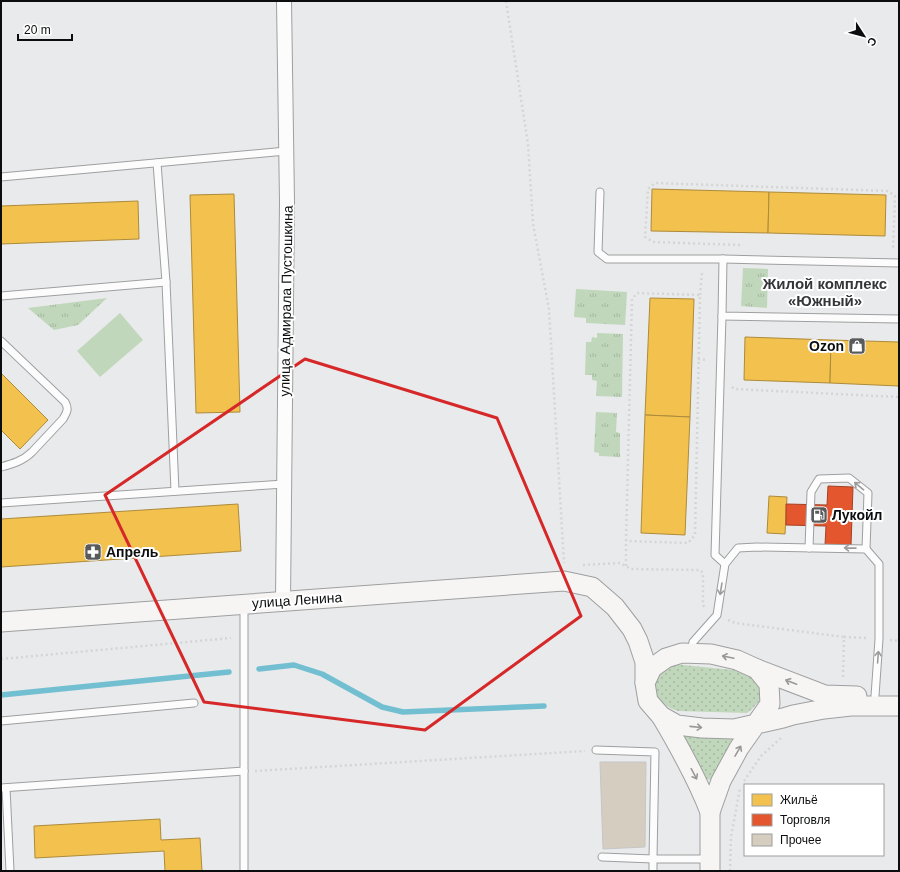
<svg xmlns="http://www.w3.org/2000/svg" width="900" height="872" viewBox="0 0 900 872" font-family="Arial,sans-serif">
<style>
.grass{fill:url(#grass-dots)}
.park{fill:url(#park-tufts)}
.pitch{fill:#c1d7bb}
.homes{fill:#f2c14e;stroke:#ad8b3b}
.shops{fill:#e4572e;stroke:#a34124}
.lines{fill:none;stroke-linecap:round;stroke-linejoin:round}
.stream{stroke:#72bfd1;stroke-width:5.5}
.building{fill:#d5cdbf;stroke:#c5c6c6}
.lane-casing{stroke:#9e9fa0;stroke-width:9}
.street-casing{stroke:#9e9fa0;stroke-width:16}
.secondary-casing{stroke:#9e9fa0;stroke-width:21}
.path{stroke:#d5d5d6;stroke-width:2.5;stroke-dasharray:2 3;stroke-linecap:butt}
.lane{stroke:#fcfcfc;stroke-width:7}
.street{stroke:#fcfcfc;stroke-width:14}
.secondary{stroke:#f7f5f4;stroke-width:19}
.oneway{stroke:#9c9c9d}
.oneway2{stroke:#999898}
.marked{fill:none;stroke:#d62828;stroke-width:3;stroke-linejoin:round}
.labels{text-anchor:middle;stroke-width:4;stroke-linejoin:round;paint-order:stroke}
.street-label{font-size:14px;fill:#0c0d0e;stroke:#fff}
.poi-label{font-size:14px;font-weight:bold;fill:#0c0d0e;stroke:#fff;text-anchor:start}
.neighbourhood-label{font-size:15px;font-weight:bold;fill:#353639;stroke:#fff}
</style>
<defs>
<pattern id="grass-dots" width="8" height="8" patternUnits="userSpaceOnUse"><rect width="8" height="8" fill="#c1d7bb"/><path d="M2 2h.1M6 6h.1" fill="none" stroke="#a5b7a0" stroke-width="1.8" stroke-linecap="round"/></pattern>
<pattern id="park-tufts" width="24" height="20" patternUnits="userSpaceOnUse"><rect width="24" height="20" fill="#c1d7bb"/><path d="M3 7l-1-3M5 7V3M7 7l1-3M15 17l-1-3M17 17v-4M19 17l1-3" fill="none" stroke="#a5b7a0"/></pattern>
</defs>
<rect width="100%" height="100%" fill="#e9eaeb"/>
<g class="grass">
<path d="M673 664 743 671 758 678 762 698 752 709 747 713 678 711C663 707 648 692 658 676 661 671 668 668 673 664Z"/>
<path d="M677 731 738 737 710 780 704 778Z"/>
</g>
<g class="park">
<path d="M743 268 768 269 767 308 741 306Z"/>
<path d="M576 289 627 292 625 325 586 323V318L574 317Z"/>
<path d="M107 298 78 325 54 330 28 308Z"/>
<path d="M597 333 623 334 622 397 596 396 597 381 592 380V375H585L586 342H591L592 337 597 338Z"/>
<path d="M596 412 617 413 616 432 620 433V457L599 456V453L594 452Z"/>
</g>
<path class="pitch" d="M120 313 143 340 100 377 77 351Z"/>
<g class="homes">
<path d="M652 189 769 192 768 233 651 231Z"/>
<path d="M769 192 886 195 885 236 768 233Z"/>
<path d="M234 194 240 412 196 413 190 195Z"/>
<path d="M138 201 139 239 1 244V206Z"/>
<path d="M650 298 694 299 690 417 645 415Z"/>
<path d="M745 337 831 340 830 383 744 380Z"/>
<path d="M831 340 899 342V386L830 383Z"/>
<path d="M1 373 48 420 20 449 1 430Z"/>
<path d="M645 415 690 417 685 535 641 533Z"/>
<path d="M769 496 787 497 785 534 767 533Z"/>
<path d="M238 504 241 551 1 567V519Z"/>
<path d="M160 819 161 840 200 838 202 871H165L164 851 35 858 34 826Z"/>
</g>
<path class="shops" d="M828 486 853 487 851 546 825 545 826 526 786 525V504L827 505Z"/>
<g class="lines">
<g class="stream">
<path d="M259 669 294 665 322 674 382 707 403 712 544 706"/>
<path d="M1 695 229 672"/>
</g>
</g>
<path class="building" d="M600 762H646L645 847 603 849Z"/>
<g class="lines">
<defs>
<g id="lane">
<path d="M157 163 166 282 175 491"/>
<path d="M1 177 286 151"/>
<path d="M600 192 598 252 607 259H723L899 263"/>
<path d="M723 259 722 316 899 319"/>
<path d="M1 296 166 282"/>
<path d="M722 316 715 555 725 564"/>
<path d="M1 341 65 402C69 409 67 412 63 419L32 452C23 461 12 464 1 467"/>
<path d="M1 503 284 484"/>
<path d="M809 548 811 492 819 479 849 478 868 493 866 549"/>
<path d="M244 604V871"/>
<path d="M691 652 693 642 717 615 725 564 738 548 757 547 866 549 879 564V639L875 696"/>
<path d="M1 721 194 703"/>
<path d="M596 750 655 752 653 859 602 857"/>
<path d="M1 788 244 771"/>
<path d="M6 788 10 871"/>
<path d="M653 871V859H710"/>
</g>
<path id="street" d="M283 601 287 202 284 1"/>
<g id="secondary">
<path d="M1 622 564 581 592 587 615 607 632 629 638 641 645 662V683"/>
<path d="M757 669 825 695 857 696"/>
<path d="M661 716C680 748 697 778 710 812"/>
<path d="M710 871V812L721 781 739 748 756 724 770 704 769 684 757 669 737 660 711 654 682 653 666 658 652 668 645 683 648 701 661 716 677 725 702 728 734 729 756 724 783 718 793 715 824 709 851 706H899"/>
</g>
</defs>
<use href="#lane" class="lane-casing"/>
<use href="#street" class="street-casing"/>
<use href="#secondary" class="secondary-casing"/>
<g class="path">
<path d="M506 1 528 144 533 224 549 309 564 563"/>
<path d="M740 245 653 242 645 237 648 189 655 183 888 191 895 196 893 250"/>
<path d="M700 295 702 272"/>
<path d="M698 359 708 360"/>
<path d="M732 387 734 389 899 397"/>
<path d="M583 565 620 563 631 569 700 570 703 573V605L705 608"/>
<path d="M626 566V541L632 299 637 293 700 295 695 535 688 543 626 541"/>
<path d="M728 620 735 623 844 637"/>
<path d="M890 640 899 641"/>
<path d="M1 659 231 638"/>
<path d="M843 677 844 637 867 638"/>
<path d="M255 771 585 751"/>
<path d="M744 781 761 756 781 738"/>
<path d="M730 871 731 837 740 788"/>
</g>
<use href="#lane" class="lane"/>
<use href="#street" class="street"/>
<use href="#secondary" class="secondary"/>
</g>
<defs><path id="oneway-shaft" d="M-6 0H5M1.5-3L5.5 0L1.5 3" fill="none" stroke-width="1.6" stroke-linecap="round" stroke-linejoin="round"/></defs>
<g class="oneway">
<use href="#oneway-shaft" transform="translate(859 486) rotate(-140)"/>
<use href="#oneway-shaft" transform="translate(850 548) rotate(-179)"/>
<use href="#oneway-shaft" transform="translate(721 589) rotate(99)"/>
<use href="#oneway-shaft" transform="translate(878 657) rotate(-86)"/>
</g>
<g class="oneway2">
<use href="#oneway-shaft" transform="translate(728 657) rotate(-168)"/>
<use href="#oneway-shaft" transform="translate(791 682) rotate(-159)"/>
<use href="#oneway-shaft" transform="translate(696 727) rotate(6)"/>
<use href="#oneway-shaft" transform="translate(738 751) rotate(-60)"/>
<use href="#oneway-shaft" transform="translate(694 774) rotate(62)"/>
</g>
<path class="marked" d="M305 359 497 418 581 616 425 730 204 702 105 495Z"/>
<defs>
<symbol id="shop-square" viewBox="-11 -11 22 22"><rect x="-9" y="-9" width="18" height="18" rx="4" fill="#595a5b" stroke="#fff"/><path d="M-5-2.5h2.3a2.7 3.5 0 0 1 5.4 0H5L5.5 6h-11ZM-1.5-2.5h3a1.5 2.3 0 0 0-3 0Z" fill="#fff"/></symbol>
<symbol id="fuel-square" viewBox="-11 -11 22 22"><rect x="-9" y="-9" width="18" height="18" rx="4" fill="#595a5b" stroke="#fff"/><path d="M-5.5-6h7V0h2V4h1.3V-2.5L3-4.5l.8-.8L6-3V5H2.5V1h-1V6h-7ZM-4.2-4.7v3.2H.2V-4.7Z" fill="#fff"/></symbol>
<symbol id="pharmacy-square" viewBox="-11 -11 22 22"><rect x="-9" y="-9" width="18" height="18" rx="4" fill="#595a5b" stroke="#fff"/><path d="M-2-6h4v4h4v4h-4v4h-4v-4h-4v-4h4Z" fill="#fff"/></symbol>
</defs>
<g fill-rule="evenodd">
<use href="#shop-square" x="847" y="336" width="20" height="20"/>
<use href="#fuel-square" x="809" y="505" width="20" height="20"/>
<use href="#pharmacy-square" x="83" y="542" width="20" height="20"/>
</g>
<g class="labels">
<g class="street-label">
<text transform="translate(286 301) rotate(-89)" y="5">улица Адмирала Пустошкина</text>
<text transform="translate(297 600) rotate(-4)" y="5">улица Ленина</text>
</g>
<g class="poi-label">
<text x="844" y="351" text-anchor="end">Ozon</text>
<text x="832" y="520">Лукойл</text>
<text x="106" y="557">Апрель</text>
</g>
<g class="neighbourhood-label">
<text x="825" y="289">Жилой комплекс<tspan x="825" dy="17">«Южный»</tspan></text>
</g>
</g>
<rect width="900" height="872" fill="none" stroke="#0c0d0e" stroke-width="4"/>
<rect x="744" y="784" width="140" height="72" fill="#ffffff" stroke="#9e9e9f"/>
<rect x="752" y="794" width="20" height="12" fill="#f2c14e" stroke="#9e9e9f"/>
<text x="780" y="804" font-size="12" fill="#0c0d0e">Жильё</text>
<rect x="752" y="814" width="20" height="12" fill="#e4572e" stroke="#9e9e9f"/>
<text x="780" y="824" font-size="12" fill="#0c0d0e">Торговля</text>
<rect x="752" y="834" width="20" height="12" fill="#d5cdbf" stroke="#9e9e9f"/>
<text x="780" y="844" font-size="12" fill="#0c0d0e">Прочее</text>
<g transform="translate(864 36) rotate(126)" stroke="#ffffff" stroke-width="3" paint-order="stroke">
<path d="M0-3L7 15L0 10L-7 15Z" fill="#0c0d0e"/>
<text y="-6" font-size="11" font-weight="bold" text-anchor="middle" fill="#0c0d0e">С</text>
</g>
<path d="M18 34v6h54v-6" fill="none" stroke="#0c0d0e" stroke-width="2"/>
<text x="24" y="34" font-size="12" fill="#0c0d0e" stroke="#ffffff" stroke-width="3" paint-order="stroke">20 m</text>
</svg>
